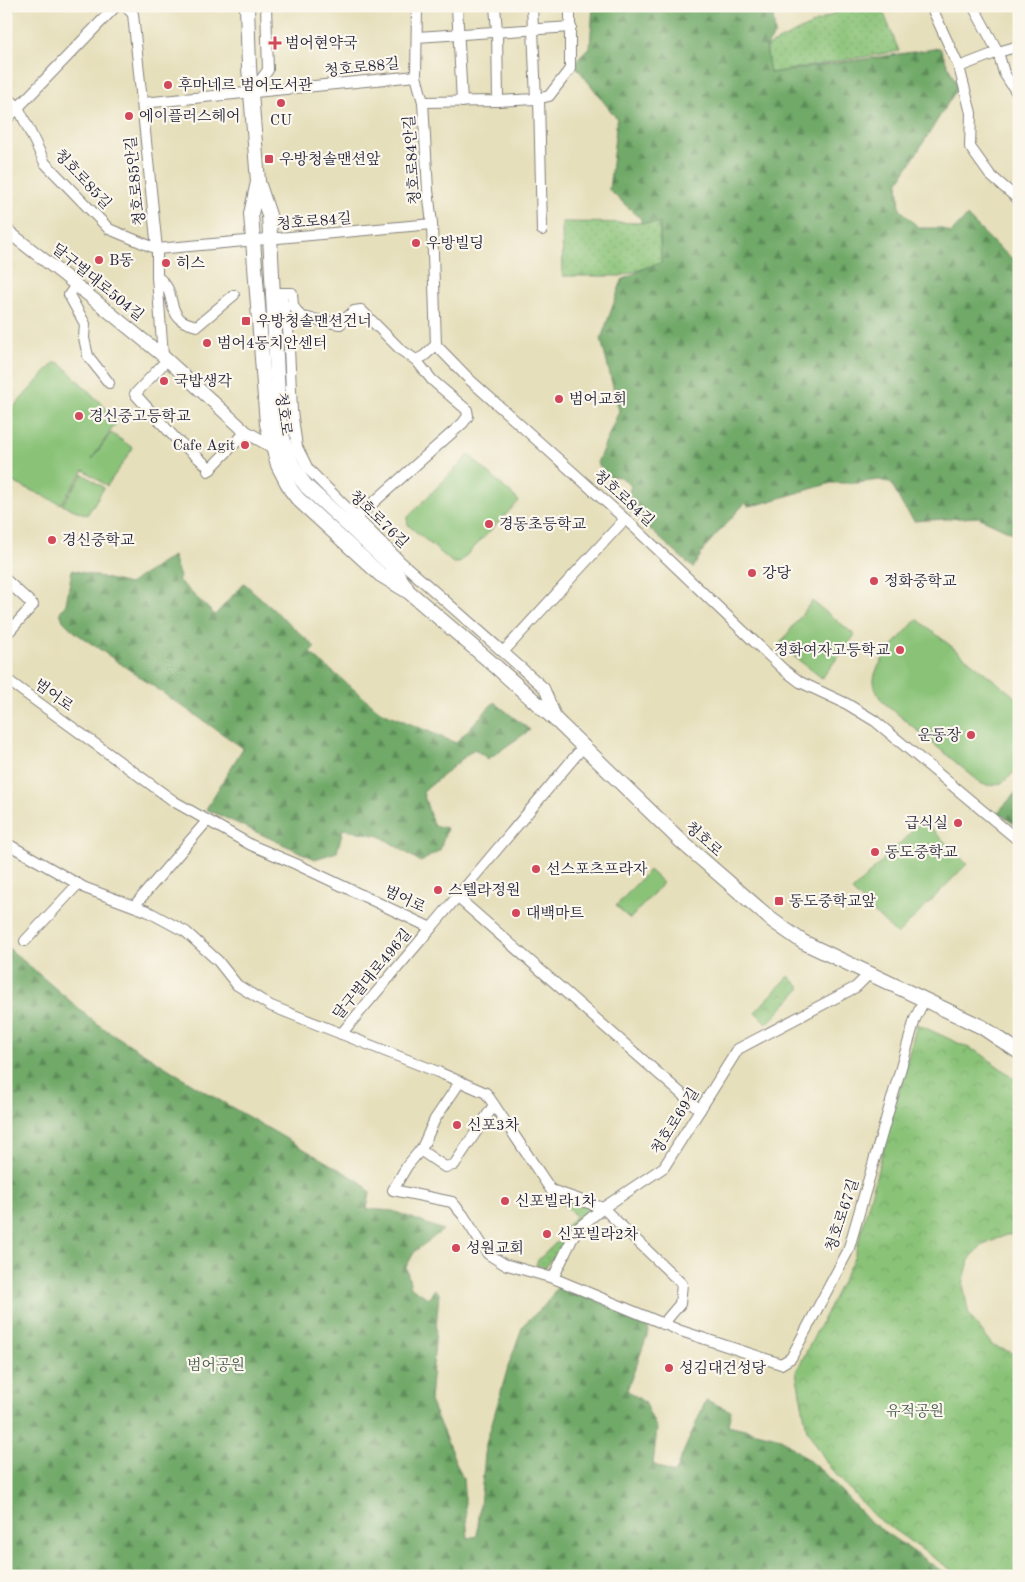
<svg xmlns="http://www.w3.org/2000/svg" width="1025" height="1582" viewBox="0 0 1025 1582" font-family="'Old Standard TT','Noto Serif KR',serif">
<style>
.grass{fill:url(#grass-dots);stroke:#56725a}
.forest{fill:url(#forest-firs);stroke:#486652}
.park{fill:url(#park-crowns);stroke:#56725a}
.pitch{fill:#8ac378;stroke:#56725a}
.lines{fill:none;stroke-linecap:round;stroke-linejoin:round}
.minor-casing{stroke:#84807b;stroke-width:12}
.tertiary-casing{stroke:#84807b;stroke-width:14}
.secondary-casing{stroke:#84807b;stroke-width:16}
.minor{stroke:#fff;stroke-width:10}
.tertiary{stroke:#fff;stroke-width:12}
.secondary{stroke:#fff;stroke-width:14}
.poi-dot{fill:#d1495b;stroke:#fbf7ec;stroke-width:2}
.labels{text-anchor:middle;stroke-width:4.5;stroke-linejoin:round;paint-order:stroke}
.poi-label{font-size:15px;fill:#22223b;stroke:#fbf7ec;text-anchor:start}
.street-label{font-size:15px;fill:#22223b;stroke:#fbf7ec}
.park-label{font-size:15px;fill:#465a50;stroke:#fbf7ec}
</style>
<defs>
<pattern id="grass-dots" width="8" height="8" patternUnits="userSpaceOnUse" patternTransform="scale(1.25)"><rect width="8" height="8" fill="#8ac378"/><path d="M2 2h.1M6 6h.1" fill="none" stroke="#77a769" stroke-width="1.8" stroke-linecap="round"/></pattern>
<pattern id="forest-firs" width="22" height="20" patternUnits="userSpaceOnUse" patternTransform="scale(1.25)"><rect width="22" height="20" fill="#6fa968"/><path d="M5 1l3.5 6h-7zM16 11l3.5 6h-7z" fill="#5b8957"/></pattern>
<pattern id="park-crowns" width="20" height="18" patternUnits="userSpaceOnUse" patternTransform="scale(1.25)"><rect width="20" height="18" fill="#8ac378"/><path d="M2 6a3 3 0 1 1 6 0M12 15a3 3 0 1 1 6 0" fill="none" stroke="#77a769"/></pattern>
</defs>
<rect width="100%" height="100%" fill="#fbf7ec"/>
<filter id="ink" filterUnits="userSpaceOnUse"><feTurbulence type="fractalNoise" baseFrequency=".02" numOctaves="2"/><feDisplacementMap in="SourceGraphic" scale="10" xChannelSelector="R" yChannelSelector="G"/><feConvolveMatrix kernelMatrix="1 2 1 2 8 2 1 2 1" color-interpolation-filters="sRGB"/></filter>
<filter id="wash" filterUnits="userSpaceOnUse"><feTurbulence type="fractalNoise" baseFrequency=".0096" numOctaves="4" result="noise"/><feDisplacementMap in="SourceGraphic" scale="20" xChannelSelector="R" yChannelSelector="G"/><feGaussianBlur stdDeviation="1.12" result="paint"/><feColorMatrix in="noise" values="0 0 0 0 0 0 0 0 0 0 0 0 0 0 0 0 0 1.4 0 .05"/><feComposite in="paint" operator="in"/></filter>
<g filter="url(#wash)">
<rect width="100%" height="100%" fill="#e6dfbb"/>
<g class="grass">
<path d="M849 6H881L899 51 770 73 766 47Z"/>
<path d="M562 222 659 223 661 263 621 276H563Z"/>
<path d="M559 1198 586 1206 591 1213 574 1224 558 1257 552 1258 545 1268 536 1265 538 1260 562 1237 565 1228 576 1216 561 1203 545 1201Z"/>
</g>
<g class="forest">
<path d="M593 6H772L775 34 766 47 770 73 940 48 958 87 898 183 900 209 919 228H940L951 233 967 216 997 246 1014 260 1019 254V536L978 517 914 521 903 506 891 483 879 480 857 483H831L760 504 748 506 745 503 706 546 693 568 624 506 631 486 621 477 609 476 597 463 619 411 601 339 622 280 647 267 661 263 660 223H641V219L609 190 617 119 575 65 581 55 590 46Z"/>
<path d="M173 556 180 577 178 580 215 615 244 583 315 647 310 653 380 711 456 743 494 702 530 730 488 759 474 749 423 792 433 825 447 828 440 850 421 862 380 836 343 829 337 852 315 859 206 809 243 748 76 633 63 621 60 612 66 604 72 570 129 584Z"/>
<path d="M1019 789V828L998 812Z"/>
<path d="M6 946 97 1024 207 1093 361 1182 370 1192 367 1209 393 1211 443 1230 415 1251 406 1267 411 1287 428 1298 435 1289 439 1293 430 1401 463 1479 468 1538 477 1536 486 1444 508 1367 523 1325 544 1306 559 1285 646 1321 649 1331 627 1390 644 1402 657 1429 653 1464 674 1474 706 1400 731 1411 728 1425 781 1438 824 1473 870 1522 949 1576H6Z"/>
</g>
<g class="park">
<path d="M789 976 801 988 767 1024 755 1012Z"/>
<path d="M917 1024 980 1053 1019 1082V1180L1017 1182 1019 1188V1234L1006 1235 981 1246 969 1260 963 1285 969 1315 993 1346 1019 1355V1576H960L874 1516 831 1469 807 1430 796 1372 854 1258Z"/>
</g>
<g class="pitch">
<path d="M54 363H60L118 420 92 459 111 433 133 448 107 486 84 470 61 504 6 479V455L11 410Z"/>
<path d="M469 455 519 501 459 563H453L408 525 407 518Z"/>
<path d="M83 474 104 488 87 515 62 505Z"/>
<path d="M812 601 855 635 822 678 779 645Z"/>
<path d="M917 619 1019 700V768C1005 780 1001 789 982 784L883 702C878 695 874 689 874 680 875 661 905 633 917 619Z"/>
<path d="M923 820 967 864 897 935 852 891Z"/>
<path d="M649 870 663 883 630 919 616 906Z"/>
</g>
</g>
<g filter="url(#ink)">
<g class="lines">
<defs>
<g id="minor">
<path d="M125 6 133 14 157 249V277L163 356"/>
<path d="M417 6 416 76 423 102 428 190 432 224 436 345 470 380 635 528 783 669 800 682 847 704 875 721 1019 841"/>
<path d="M457 6 462 102"/>
<path d="M495 6 497 31 498 101"/>
<path d="M532 6 536 99"/>
<path d="M931 6 959 67 971 113 970 147 990 175 1019 200"/>
<path d="M973 6 998 52 1019 46"/>
<path d="M6 9 9 6"/>
<path d="M417 37 571 27"/>
<path d="M959 67 998 52 1004 73 1019 96"/>
<path d="M251 93 268 70 266 6"/>
<path d="M6 96 18 107 45 163 109 229 157 249 432 224"/>
<path d="M539 98 542 230"/>
<path d="M423 102 498 101 536 99 549 96 570 69V6"/>
<path d="M143 103 416 76"/>
<path d="M6 120 116 6"/>
<path d="M157 277C176 290 167 305 179 318 183 323 191 324 197 326L234 295"/>
<path d="M76 285 69 295 85 324 84 338 88 356 109 383"/>
<path d="M273 293H281L288 327 292 411 297 447 308 469 401 562 544 688 557 719"/>
<path d="M281 293H292L293 306 301 317 340 324 354 311 361 310 401 350 416 360 432 380 467 410 468 416 463 423 356 518"/>
<path d="M167 360 135 394 175 438 211 469"/>
<path d="M416 360 424 356 436 345"/>
<path d="M208 471 246 432"/>
<path d="M6 580 33 605 6 635"/>
<path d="M504 651 625 519"/>
<path d="M6 679 175 802 251 845 296 864 431 928 583 747"/>
<path d="M6 843 85 888 147 911 186 932 218 961 237 985 271 1006 438 1072 486 1093 551 1190 603 1208 682 1284 680 1304 663 1324"/>
<path d="M457 897 700 1110"/>
<path d="M134 906 207 821"/>
<path d="M25 941 78 884"/>
<path d="M341 1034 431 928"/>
<path d="M460 1082 435 1119 422 1148 407 1166 393 1190 452 1202 463 1215 488 1254 504 1264 553 1278 681 1331 781 1364 791 1358 848 1251 915 1019 924 1000"/>
<path d="M420 1150 445 1167 454 1165 494 1105"/>
<path d="M553 1278 577 1229 603 1208 664 1167 738 1049 856 987 869 974"/>
</g>
<path id="tertiary" d="M6 230 65 276 163 356 246 432 273 447"/>
<g id="secondary">
<path d="M247 6 249 67 258 182 269 215 279 416C282 442 290 467 307 487L390 564 406 587"/>
<path d="M258 182 251 214 267 424 278 465 291 490 298 499 381 575 409 592 493 664 558 722 683 843 773 921 803 942 982 1027 1019 1052"/>
</g>
</defs>
<use href="#minor" class="minor-casing"/>
<use href="#tertiary" class="tertiary-casing"/>
<use href="#secondary" class="secondary-casing"/>
<use href="#minor" class="minor"/>
<use href="#tertiary" class="tertiary"/>
<use href="#secondary" class="secondary"/>
</g>
</g>
<g class="poi-dot">
<path d="M272.5 35.5h5v5h5v5h-5v5h-5v-5h-5v-5h5z"/>
<circle cx="168" cy="85" r="5"/>
<circle cx="281" cy="103" r="5"/>
<circle cx="129" cy="116" r="5"/>
<rect x="264" y="154" width="10" height="10" rx="2.5"/>
<circle cx="416" cy="243" r="5"/>
<circle cx="99" cy="260" r="5"/>
<circle cx="166" cy="263" r="5"/>
<rect x="241" y="316" width="10" height="10" rx="2.5"/>
<circle cx="207" cy="343" r="5"/>
<circle cx="164" cy="381" r="5"/>
<circle cx="559" cy="399" r="5"/>
<circle cx="79" cy="416" r="5"/>
<circle cx="245" cy="445" r="5"/>
<circle cx="489" cy="524" r="5"/>
<circle cx="52" cy="540" r="5"/>
<circle cx="752" cy="573" r="5"/>
<circle cx="874" cy="581" r="5"/>
<circle cx="900" cy="650" r="5"/>
<circle cx="971" cy="735" r="5"/>
<circle cx="958" cy="823" r="5"/>
<circle cx="875" cy="852" r="5"/>
<circle cx="536" cy="869" r="5"/>
<circle cx="438" cy="890" r="5"/>
<rect x="774" y="896" width="10" height="10" rx="2.5"/>
<circle cx="516" cy="913" r="5"/>
<circle cx="457" cy="1125" r="5"/>
<circle cx="505" cy="1201" r="5"/>
<circle cx="547" cy="1234" r="5"/>
<circle cx="456" cy="1248" r="5"/>
<circle cx="669" cy="1368" r="5"/>
</g>
<g class="labels">
<g class="poi-label">
<text x="285" y="48">범어현약국</text>
<text x="178" y="90">후마네르 범어도서관</text>
<text x="139" y="121">에이플러스헤어</text>
<text x="281" y="125" text-anchor="middle">CU</text>
<text x="279" y="164">우방청솔맨션앞</text>
<text x="426" y="248">우방빌딩</text>
<text x="109" y="265">B동</text>
<text x="176" y="268">히스</text>
<text x="256" y="326">우방청솔맨션건너</text>
<text x="217" y="348">범어4동치안센터</text>
<text x="174" y="386">국밥생각</text>
<text x="569" y="404">범어교회</text>
<text x="89" y="421">경신중고등학교</text>
<text x="235" y="450" text-anchor="end">Cafe Agit</text>
<text x="499" y="529">경동초등학교</text>
<text x="62" y="545">경신중학교</text>
<text x="762" y="578">강당</text>
<text x="884" y="586">정화중학교</text>
<text x="890" y="655" text-anchor="end">정화여자고등학교</text>
<text x="961" y="740" text-anchor="end">운동장</text>
<text x="948" y="828" text-anchor="end">급식실</text>
<text x="885" y="857">동도중학교</text>
<text x="546" y="874">선스포츠프라자</text>
<text x="448" y="895">스텔라정원</text>
<text x="789" y="906">동도중학교앞</text>
<text x="526" y="918">대백마트</text>
<text x="467" y="1130">신포3차</text>
<text x="515" y="1206">신포빌라1차</text>
<text x="557" y="1239">신포빌라2차</text>
<text x="466" y="1253">성원교회</text>
<text x="679" y="1373">성김대건성당</text>
</g>
<g class="street-label">
<text transform="translate(362 67) rotate(-6)" y="5">청호로88길</text>
<text transform="translate(412 160) rotate(-94)" y="5">청호로84안길</text>
<text transform="translate(83 179) rotate(47)" y="5">청호로85길</text>
<text transform="translate(135 181) rotate(-96)" y="5">청호로85안길</text>
<text transform="translate(314 221) rotate(-5)" y="5">청호로84길</text>
<text transform="translate(98 282) rotate(39)" y="5">달구벌대로504길</text>
<text transform="translate(284 414) rotate(82)" y="5">청호로</text>
<text transform="translate(624 498) rotate(42)" y="5">청호로84길</text>
<text transform="translate(379 519) rotate(44)" y="5">청호로76길</text>
<text transform="translate(54 695) rotate(36)" y="5">범어로</text>
<text transform="translate(704 839) rotate(42)" y="5">청호로</text>
<text transform="translate(405 899) rotate(25)" y="5">범어로</text>
<text transform="translate(372 974) rotate(-50)" y="5">달구벌대로496길</text>
<text transform="translate(675 1121) rotate(-58)" y="5">청호로69길</text>
<text transform="translate(842 1215) rotate(-72)" y="5">청호로67길</text>
</g>
<g class="park-label">
<text x="216" y="1370">범어공원</text>
<text x="915" y="1416">유적공원</text>
</g>
</g>
<rect width="1025" height="1582" fill="none" stroke="#fbf7ec" stroke-width="25"/>
</svg>
